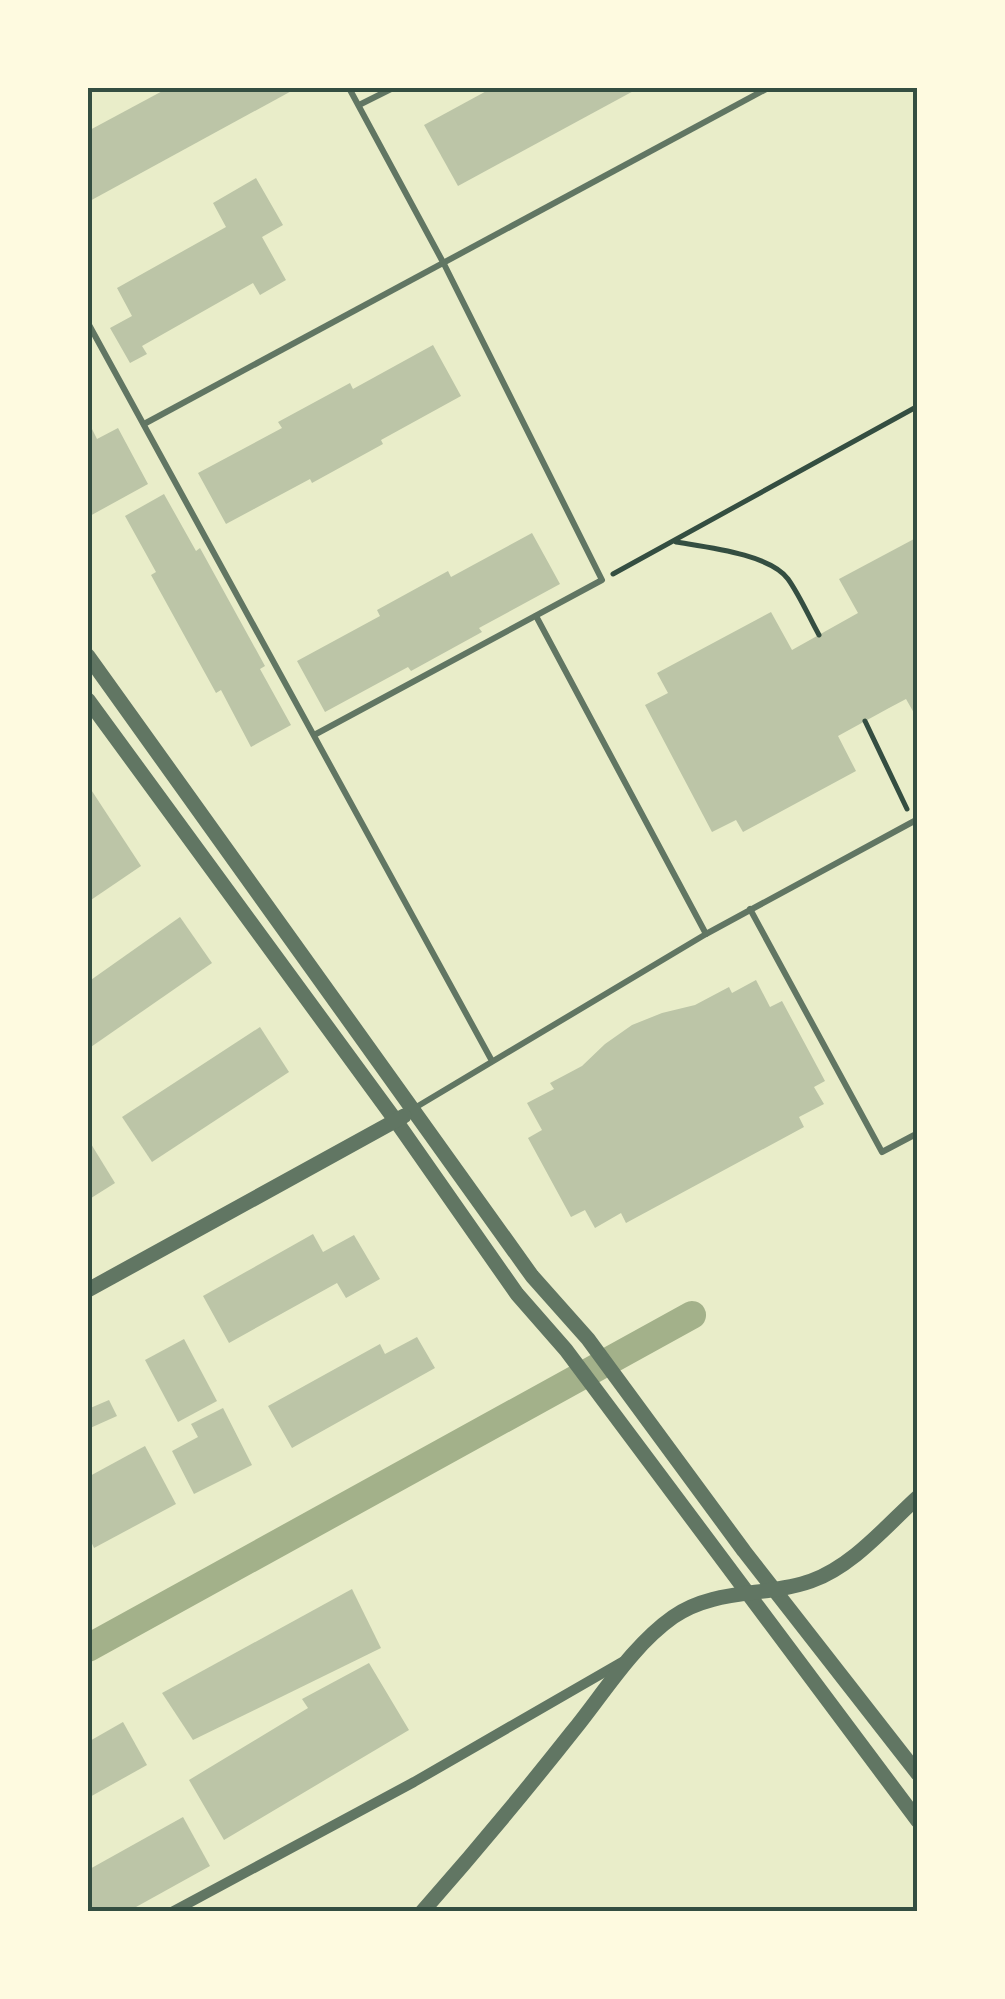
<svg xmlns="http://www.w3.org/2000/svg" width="1005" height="1999" viewBox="0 0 1005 1999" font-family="Helvetica,sans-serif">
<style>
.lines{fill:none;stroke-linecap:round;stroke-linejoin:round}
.canal{stroke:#a3b18a;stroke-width:28}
.building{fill:#bcc5a7}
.path{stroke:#344e41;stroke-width:5}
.service{stroke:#617663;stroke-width:6}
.minor{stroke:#617663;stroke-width:10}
.tertiary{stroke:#617663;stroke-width:15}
.neatline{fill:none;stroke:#344e41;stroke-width:4}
</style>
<rect width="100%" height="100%" fill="#e9edc9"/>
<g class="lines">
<path class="canal" d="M88 1648 692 1315"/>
</g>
<g class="building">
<path d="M168 88H297L88 202V131Z"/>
<path d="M492 88H639L458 186 424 125Z"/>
<path d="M256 178 283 225 262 237 286 280 260 295 253 283 142 346 147 354 130 363 110 328 132 316 117 288 226 227 213 203Z"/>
<path d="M433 345 461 396 381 440 383 444 312 483 310 479 226 524 198 473 282 428 278 422 350 383 353 389Z"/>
<path d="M88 421 97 439 118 428 148 484 88 517Z"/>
<path d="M164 494 196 551 200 548 265 666 260 669 291 725 251 747 221 690 216 693 151 575 156 572 125 516Z"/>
<path d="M532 533 560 584 479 628 482 632 411 671 408 667 325 712 297 661 380 616 377 610 448 571 451 577Z"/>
<path d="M914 539 918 540V720L906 699 889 708 838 736 856 771 743 832 736 820 712 832 645 705 668 693 657 673 771 612 792 650 858 613 839 579Z"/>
<path d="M88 785 141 866 88 902Z"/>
<path d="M180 917 212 963 88 1049V982Z"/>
<path d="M756 980 770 1007 782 1001 825 1081 814 1087 824 1104 799 1117 804 1127 626 1223 621 1213 595 1228 585 1210 571 1217 528 1138 542 1130 527 1103 554 1089 550 1083 582 1066 605 1044 632 1025 662 1013 695 1005 729 987 732 993Z"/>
<path d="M260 1027 289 1072 152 1162 122 1117Z"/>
<path d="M88 1139 115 1183 88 1200Z"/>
<path d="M313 1234 323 1252 354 1235 380 1279 346 1298 337 1283 229 1343 203 1296Z"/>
<path d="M417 1337 435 1368 292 1448 268 1406 380 1344 385 1354Z"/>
<path d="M184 1339 217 1401 178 1422 145 1360Z"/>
<path d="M109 1400 117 1416 88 1429V1409Z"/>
<path d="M223 1408 252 1465 194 1494 172 1451 198 1437 191 1424Z"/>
<path d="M145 1446 176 1504 94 1548 88 1535V1477Z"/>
<path d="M352 1589 381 1648 193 1740 162 1693Z"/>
<path d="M369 1663 409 1730 224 1840 189 1780 308 1708 302 1699Z"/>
<path d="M123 1722 147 1765 88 1798V1742Z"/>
<path d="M183 1817 210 1866 127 1912H88V1870Z"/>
</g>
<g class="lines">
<g class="path">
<path d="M676 542C705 547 770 554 788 579 800 596 809 617 819 635"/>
<path d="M613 574 918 406"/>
<path d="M865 721 907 809"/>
</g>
<g class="service">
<path d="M359 105 393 88"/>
<path d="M88 323 492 1061"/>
<path d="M144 424 768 88"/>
<path d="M536 616 706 934"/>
<path d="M316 734 602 580 444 264 349 88"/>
<path d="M750 909 882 1152 918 1133"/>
<path d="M413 1109 706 934 918 819"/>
</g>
<path class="minor" d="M172 1912 414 1782 622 1662"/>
<g class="tertiary">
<path d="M88 656 532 1276 588 1339 744 1551 918 1774"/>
<path d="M88 700 396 1121 517 1294 566 1350 918 1821"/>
<path d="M88 1290 404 1116"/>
<path d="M422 1912C474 1853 524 1793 573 1731 604 1693 632 1646 673 1617 714 1588 766 1597 811 1581 853 1566 886 1526 918 1497"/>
</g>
</g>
<rect width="1005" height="1999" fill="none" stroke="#fefae0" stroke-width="180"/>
<rect x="90" y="90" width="825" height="1819" class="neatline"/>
</svg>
